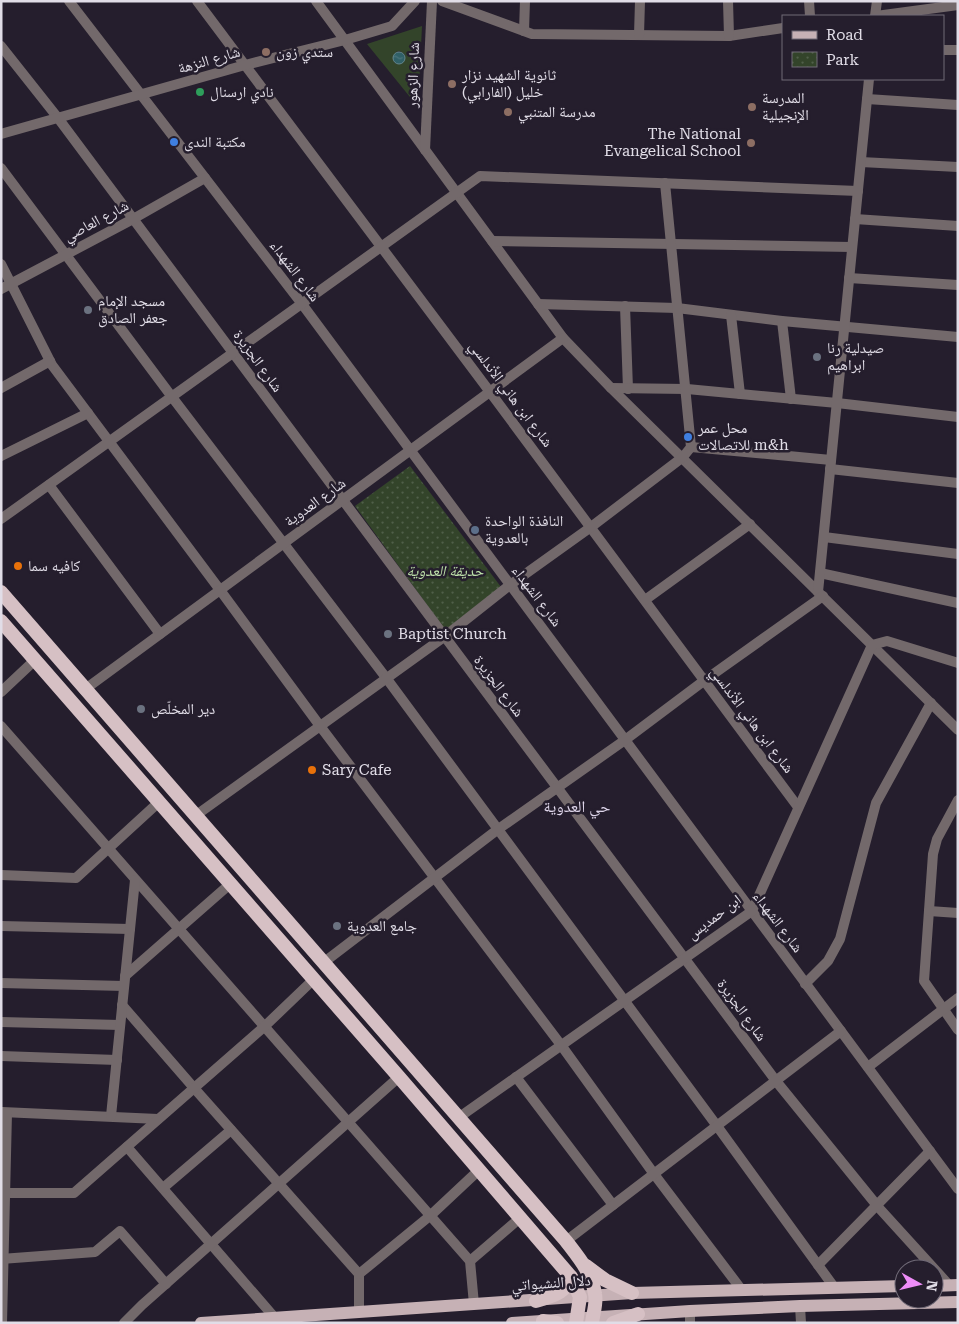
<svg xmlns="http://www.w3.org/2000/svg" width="959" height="1324" viewBox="0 0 959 1324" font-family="'Roboto Serif','Noto Naskh Arabic',serif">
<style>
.park{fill:url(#park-dots)}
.garden{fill:#33442a;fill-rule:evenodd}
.water{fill:url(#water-ripples);stroke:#65868d}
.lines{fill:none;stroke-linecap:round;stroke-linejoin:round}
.minor{stroke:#73696b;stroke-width:10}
.primary{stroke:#c6b1b5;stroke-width:12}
.trunk{stroke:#d6c0c4;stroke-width:14}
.education-dot{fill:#8d6e63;stroke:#251e2d;stroke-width:2}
.leisure-dot{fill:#2e9e5b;stroke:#251e2d;stroke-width:2}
.shop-dot{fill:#3f7fe0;stroke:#251e2d;stroke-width:2}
.worship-dot{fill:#6b7280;stroke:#251e2d;stroke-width:2}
.service-dot{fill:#5c6f8a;stroke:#251e2d;stroke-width:2}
.food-dot{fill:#e8710a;stroke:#251e2d;stroke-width:2}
.labels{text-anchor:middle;stroke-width:5;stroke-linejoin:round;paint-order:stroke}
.poi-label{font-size:15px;fill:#e1dde7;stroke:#251e2d;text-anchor:start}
.street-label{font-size:15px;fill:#e1dde7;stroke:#251e2d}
.park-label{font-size:15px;font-style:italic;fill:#bde1aa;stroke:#251e2d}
.neighbourhood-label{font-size:16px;fill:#e0d7ec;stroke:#251e2d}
</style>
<defs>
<pattern id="park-dots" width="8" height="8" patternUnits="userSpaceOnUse" patternTransform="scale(1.25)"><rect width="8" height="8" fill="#33442a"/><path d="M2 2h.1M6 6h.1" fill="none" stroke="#505f49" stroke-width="1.8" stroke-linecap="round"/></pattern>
<pattern id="water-ripples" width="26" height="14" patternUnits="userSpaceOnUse" patternTransform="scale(1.25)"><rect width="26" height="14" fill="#306067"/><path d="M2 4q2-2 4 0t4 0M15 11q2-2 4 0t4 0" fill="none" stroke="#4e767d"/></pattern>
</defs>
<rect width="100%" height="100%" fill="#251e2d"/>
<path class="park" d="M410 466 501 587 446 631 355 506Z"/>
<path class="garden" d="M422 26 418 107 367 44ZM400 51 405 55V59L397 64 394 62 396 52Z"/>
<circle class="water" cx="399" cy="58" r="6"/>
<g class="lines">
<g class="minor">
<path d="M69 1 302 304 958 1189"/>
<path d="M197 1 490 392 798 807"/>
<path d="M316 1 563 338 611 388 958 730"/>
<path d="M442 1 532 34 729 36 783 28"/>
<path d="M728 1 729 36"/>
<path d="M809 1 810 16"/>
<path d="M875 16 877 1"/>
<path d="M876 16 958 5"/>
<path d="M524 31 525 1"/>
<path d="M639 35 640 1"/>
<path d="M1 46 58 118 776 1081 879 1208 949 1285"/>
<path d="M943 50H958"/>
<path d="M867 99 958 105"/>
<path d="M1 134 245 65 345 40 392 26 415 1"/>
<path d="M425 150 432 1"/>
<path d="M861 162 958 167"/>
<path d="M1 168 172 397 387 679 717 1126 834 1287"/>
<path d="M855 219 958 226"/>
<path d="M492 241 852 247"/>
<path d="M1 264 52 365 220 590 320 726 561 1045 654 1174 741 1289"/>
<path d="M849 278 958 285"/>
<path d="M1 289 133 219 205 178"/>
<path d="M538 304 677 308 782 321 958 337"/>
<path d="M625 306 628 389"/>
<path d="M731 315 740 394"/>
<path d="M782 321 791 399"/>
<path d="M1 388 50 361"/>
<path d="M611 388 687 389 837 403 958 417"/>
<path d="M691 447 831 460"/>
<path d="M1 456 88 413"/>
<path d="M830 469 958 483"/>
<path d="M49 485 160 634"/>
<path d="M1 519 480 176 858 191"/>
<path d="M824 537 958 554"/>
<path d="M820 573 958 603"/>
<path d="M818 592 869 79"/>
<path d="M645 600 750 524"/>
<path d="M84 690 563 338"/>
<path d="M1 692 35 660"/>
<path d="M1 726 470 1261 474 1304"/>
<path d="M958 800 937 839 933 854 924 981 958 1030"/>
<path d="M195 816 444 637 510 585 591 527 683 457 691 447 665 183"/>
<path d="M1 875 76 878 159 802"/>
<path d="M929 911 958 913"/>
<path d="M1 926 130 929"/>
<path d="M323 963 497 830 625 740 705 680 823 596"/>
<path d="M125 976 230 884"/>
<path d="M1 983 124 986"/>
<path d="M805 984 828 961 840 939 876 803 931 703"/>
<path d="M122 1005 194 1088 359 1274V1312"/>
<path d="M1 1022 120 1025"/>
<path d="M1 1056 117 1060"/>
<path d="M868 1067 958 998"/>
<path d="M516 1077 613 1205"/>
<path d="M2 1112 158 1119"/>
<path d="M111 1116 135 880"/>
<path d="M458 1118 752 911 872 645 887 641 958 663"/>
<path d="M127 1147 275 1318"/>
<path d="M163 1188 231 1130"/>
<path d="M5 1193H74L265 1026 314 979"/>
<path d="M566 1241 841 1031"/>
<path d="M1 1259 95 1252 120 1231 166 1284"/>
<path d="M470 1261 520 1218"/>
<path d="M818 1265 930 1151"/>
<path d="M359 1274 431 1215 479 1170"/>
<path d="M800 1306 801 1323"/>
<path d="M690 1311V1323"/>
<path d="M2 1323 7 1113"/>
<path d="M124 1323 142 1305 399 1077"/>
</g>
<g class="primary">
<path d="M934 1286 958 1285"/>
<path d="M201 1323 632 1293 904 1286"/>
<path d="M512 1323 690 1311 800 1306 958 1302"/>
</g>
<g class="trunk">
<path d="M1 592 566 1241C579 1258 592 1273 595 1294 597 1303 593 1314 592 1323"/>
<path d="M1 621 399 1077 571 1277 580 1297 576 1323"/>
<path d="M586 1266 605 1280 632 1293"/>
<path d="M536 1301C553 1295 564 1295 571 1277"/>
<path d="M543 1321 557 1323"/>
<path d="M613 1323 638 1314"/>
</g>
</g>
<g class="education-dot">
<circle cx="266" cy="52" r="5"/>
<circle cx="452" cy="84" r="5"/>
<circle cx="752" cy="107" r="5"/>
<circle cx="508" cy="112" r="5"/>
<circle cx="751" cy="143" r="5"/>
</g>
<circle class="leisure-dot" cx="200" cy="92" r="5"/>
<g class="shop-dot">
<circle cx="174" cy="142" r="5"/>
<circle cx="688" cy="437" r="5"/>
</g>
<g class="worship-dot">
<circle cx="88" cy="310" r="5"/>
<circle cx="817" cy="357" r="5"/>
<circle cx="388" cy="634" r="5"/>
<circle cx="141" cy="709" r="5"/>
<circle cx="337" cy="926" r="5"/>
</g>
<circle class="service-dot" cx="475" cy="530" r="5"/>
<g class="food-dot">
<circle cx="18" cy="566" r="5"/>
<circle cx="312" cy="770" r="5"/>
</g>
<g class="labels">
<g class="poi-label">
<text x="276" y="57">ستدي زون</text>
<text x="462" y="80">ثانوية الشهيد نزار<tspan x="462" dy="17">خليل (الفارابي)</tspan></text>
<text x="210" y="97">نادي ارسنال</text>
<text x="762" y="103">المدرسة<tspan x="762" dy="17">الإنجيلية</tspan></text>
<text x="518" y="117">مدرسة المتنبي</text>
<text x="741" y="139" text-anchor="end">The National<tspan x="741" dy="17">Evangelical School</tspan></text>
<text x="184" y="147">مكتبة الندى</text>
<text x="98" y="306">مسجد الإمام<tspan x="98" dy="17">جعفر الصادق</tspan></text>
<text x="827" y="353">صيدلية رنا<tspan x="827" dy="17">ابراهيم</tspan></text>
<text x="698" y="433">محل عمر<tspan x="698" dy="17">للاتصالات m&amp;h</tspan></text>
<text x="485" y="526">النافذة الواحدة<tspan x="485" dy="17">بالعدوية</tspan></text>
<text x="28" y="571">كافيه سما</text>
<text x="398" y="639">Baptist Church</text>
<text x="151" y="714">دير المخلّص</text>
<text x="322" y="775">Sary Cafe</text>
<text x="347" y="931">جامع العدوية</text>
</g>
<g class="street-label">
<text transform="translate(209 60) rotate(-16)" y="5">شارع النزهة</text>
<text transform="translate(413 75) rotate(-88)" y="5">شارع الزهور</text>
<text transform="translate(96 221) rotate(-28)" y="5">شارع العاصي</text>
<text transform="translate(295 271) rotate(53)" y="5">شارع الشهداء</text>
<text transform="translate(258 361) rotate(54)" y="5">شارع الجزيرة</text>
<text transform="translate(511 394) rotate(53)" y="5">شارع ابن هاني الأندلسي</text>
<text transform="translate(315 502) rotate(-36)" y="5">شارع العدوية</text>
<text transform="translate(537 596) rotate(53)" y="5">شارع الشهداء</text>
<text transform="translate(499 686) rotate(53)" y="5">شارع الجزيرة</text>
<text transform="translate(752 720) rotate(53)" y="5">شارع ابن هاني الأندلسي</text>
<text transform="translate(714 917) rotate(-37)" y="5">ابن حمديس</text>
<text transform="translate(778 922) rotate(53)" y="5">شارع الشهداء</text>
<text transform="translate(742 1010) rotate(54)" y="5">شارع الجزيرة</text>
<text transform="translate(551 1283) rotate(-4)" y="5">دلال النشيواتي</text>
</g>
<g class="park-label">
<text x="445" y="576">حديقة العدوية</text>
</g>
<g class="neighbourhood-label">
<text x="577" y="812">حي العدوية</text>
</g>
</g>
<rect width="959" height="1324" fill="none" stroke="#e1dde7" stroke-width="5"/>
<rect x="782" y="15" width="162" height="65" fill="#251e2d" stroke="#706a77"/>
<rect x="792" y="31" width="25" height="8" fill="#c6b1b5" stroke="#706a77"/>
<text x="826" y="40" font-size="15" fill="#e1dde7">Road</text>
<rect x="792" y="52" width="25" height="15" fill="url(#park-dots)" stroke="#706a77"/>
<text x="826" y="65" font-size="15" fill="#e1dde7">Park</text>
<g transform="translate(919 1284) rotate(98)"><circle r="24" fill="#251e2d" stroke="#706a77"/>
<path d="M0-4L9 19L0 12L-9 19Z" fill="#ee8cf8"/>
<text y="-8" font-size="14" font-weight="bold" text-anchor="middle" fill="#e1dde7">N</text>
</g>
</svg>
